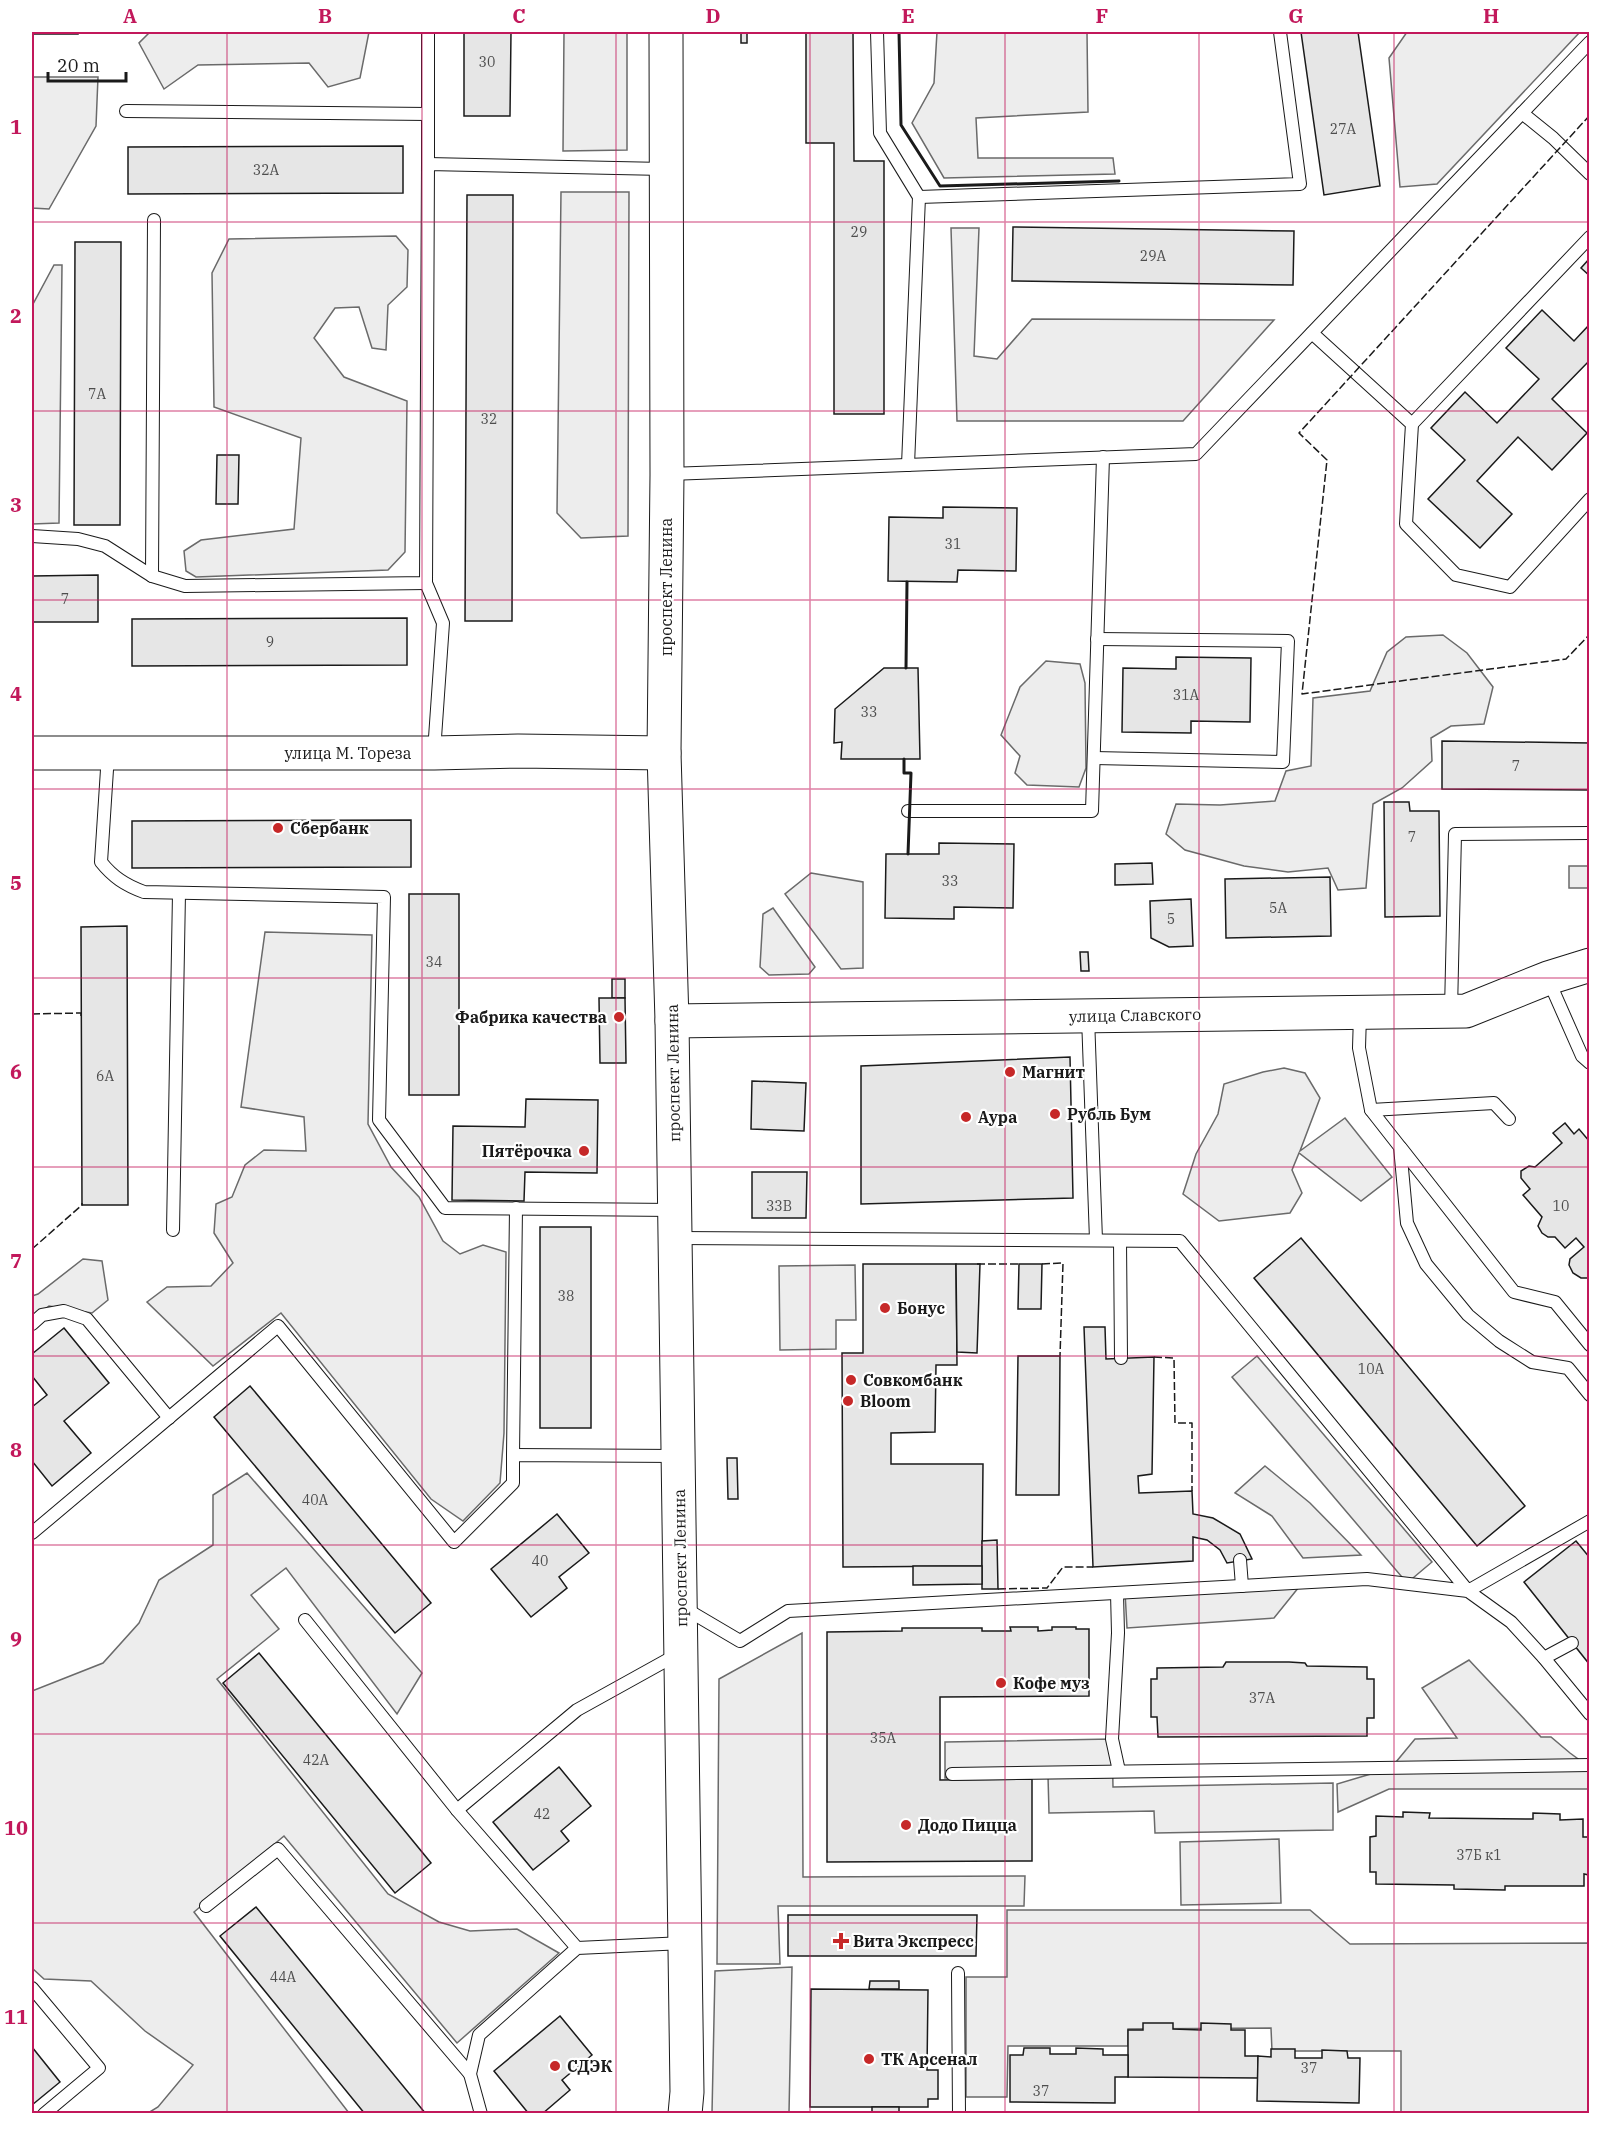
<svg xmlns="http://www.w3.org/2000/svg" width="1621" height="2145" viewBox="0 0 1621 2145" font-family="'IBM Plex Serif',serif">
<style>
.built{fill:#ededed;stroke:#6a6a6a;stroke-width:1.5}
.building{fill:#e6e6e6;stroke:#1a1a1a;stroke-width:1.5}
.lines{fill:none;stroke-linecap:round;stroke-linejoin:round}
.lane-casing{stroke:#1a1a1a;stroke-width:14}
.secondary-casing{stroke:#1a1a1a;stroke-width:35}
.lane{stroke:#fff;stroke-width:12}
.secondary{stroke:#fff;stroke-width:33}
.fence{stroke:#1a1a1a;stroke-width:1.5;stroke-dasharray:8 3;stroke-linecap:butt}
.wall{stroke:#1a1a1a;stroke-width:3}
.grid{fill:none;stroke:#c2185b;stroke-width:1.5;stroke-opacity:0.55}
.poi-dot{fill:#c62828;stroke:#fff;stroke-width:2}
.labels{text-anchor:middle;stroke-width:4.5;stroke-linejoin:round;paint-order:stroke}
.number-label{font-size:14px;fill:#4d4d4d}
.street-label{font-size:16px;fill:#1a1a1a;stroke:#fff}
.poi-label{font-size:16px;font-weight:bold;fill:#1a1a1a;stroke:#fff;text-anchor:start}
.neatline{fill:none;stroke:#c2185b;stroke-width:2}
.grid-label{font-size:20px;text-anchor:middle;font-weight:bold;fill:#c2185b}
</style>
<rect width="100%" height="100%" fill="#fff"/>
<g class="built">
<path d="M150 32H369L360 78 328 87 309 63 198 65 164 89 139 43Z"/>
<path d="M564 32H627V150L563 151Z"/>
<path d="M937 32H1087L1088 112 976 118 978 158H1113L1115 174 944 178 912 123 934 83Z"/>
<path d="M1407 32H1580L1437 184 1400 187 1389 58Z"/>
<path d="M32 77H98L96 126 49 209 32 208Z"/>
<path d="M561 192H629L628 536 581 538 557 513Z"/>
<path d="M951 228H979L974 356 997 359 1032 319 1274 320 1183 421H957Z"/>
<path d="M396 236 408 250 407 287 388 305 386 350 372 348 359 307 335 308 314 338 344 377 407 401 405 552 388 570 196 577 186 571 184 551 201 540 294 529 301 438 214 407 212 273 229 239Z"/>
<path d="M54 265H62L59 523 32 524V306Z"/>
<path d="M1443 635 1467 653 1493 687 1484 724 1451 726 1431 738 1432 761 1402 788 1373 804 1366 888 1338 890 1328 868 1288 872 1244 866 1185 850 1166 834 1176 804 1220 805 1275 801 1286 771 1311 766 1313 698 1370 691 1387 652 1406 637Z"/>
<path d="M1046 661 1080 664 1085 683 1086 768 1079 787 1027 785 1015 773 1020 756 1001 735 1020 687Z"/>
<rect x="1569" y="866" width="20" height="22"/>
<path d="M811 873 863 882V968L841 969 785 894Z"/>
<path d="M773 908 815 967 809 974 769 975 760 967 763 914Z"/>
<path d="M265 932 372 935 368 1124 391 1167 419 1197 443 1241 460 1254 483 1245 506 1252 504 1433 500 1483 463 1521 431 1499 281 1313 213 1366 147 1302 167 1287 211 1286 233 1263 214 1233 216 1204 232 1197 245 1165 264 1150 306 1151 304 1117 241 1107Z"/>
<path d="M1284 1068 1305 1073 1320 1098 1300 1151 1345 1118 1392 1177 1361 1201 1299 1153 1292 1170 1302 1193 1290 1213 1219 1221 1183 1194 1196 1154 1218 1114 1224 1084 1263 1072Z"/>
<path d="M83 1259 102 1261 108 1300 92 1313 49 1306 32 1319V1296L38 1294Z"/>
<path d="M855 1265 856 1320H836V1349L780 1350 779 1266Z"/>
<path d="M1257 1356 1432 1562 1407 1583 1232 1377Z"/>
<path d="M1265 1466 1310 1503 1361 1555 1303 1558 1272 1516 1235 1493Z"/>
<path d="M247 1473 422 1673 397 1714 286 1568 251 1595 279 1629 217 1679 388 1894 439 1922 470 1931 517 1929 559 1953 457 2043 284 1836 194 1912 349 2113H148L158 2107 193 2065 145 2031 91 1981 44 1979 32 1968V1691L103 1663 139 1623 159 1580 213 1545V1495Z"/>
<path d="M1303 1582 1274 1618 1127 1628 1125 1592Z"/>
<path d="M802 1633 803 1877 1025 1876 1024 1906H778L780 1964H717L719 1679Z"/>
<path d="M1469 1660 1541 1737H1551L1570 1753 1589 1767V1789H1389L1338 1812 1337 1784 1391 1768 1415 1739 1457 1738 1422 1688Z"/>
<path d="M1112 1739 1113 1787 1333 1783V1830L1155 1833 1154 1811 1049 1813 1048 1776 945 1778V1742Z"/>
<path d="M1279 1839 1281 1903 1181 1905 1180 1842Z"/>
<path d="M1007 1910H1310L1350 1944 1589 1943V2113H1401V2051H1272L1271 2028 1128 2029V2046H1008L1007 2097H966V1977H1007Z"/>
<path d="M792 1967 789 2113H712L715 1971Z"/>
</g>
<g class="building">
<rect x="32" y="32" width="46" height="2"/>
<path d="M464 32H511L510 116H464Z"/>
<rect x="741" y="32" width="6" height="11"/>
<path d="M806 32H853L854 161H884V414H834V143H806Z"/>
<path d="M1301 32H1358L1380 186 1324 195Z"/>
<path d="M403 146V193L128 194V147Z"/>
<path d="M467 195H513L512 621H465Z"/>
<path d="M1013 227 1294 231 1293 285 1012 281Z"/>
<path d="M75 242H121L120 525H74Z"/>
<path d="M1590 258V276L1581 268Z"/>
<path d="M1542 310 1574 341 1590 324V360L1552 399 1587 433 1552 470 1518 437 1477 481 1512 514 1480 548 1428 499 1465 460 1431 428 1465 392 1497 423 1539 379 1506 348Z"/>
<path d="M217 455H239L238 504H216Z"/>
<path d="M943 507 1017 508 1016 571 958 570 957 582 888 581 889 517 943 518Z"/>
<path d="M98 575V622H32V576Z"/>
<path d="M407 618V665L132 666V619Z"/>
<path d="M1176 657 1251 658 1250 722 1191 721V733L1122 732 1123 668 1176 669Z"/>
<path d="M884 668H918L920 759H841L842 742 834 743 835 709Z"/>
<path d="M1442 741 1590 743V790L1442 789Z"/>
<path d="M1384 802H1409L1410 811H1439L1440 916 1385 917Z"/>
<path d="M411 820V867L132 868V821Z"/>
<path d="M939 843 1014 844 1013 908 954 907V919L885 918 886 854H939Z"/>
<path d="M1152 863 1153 884 1115 885V864Z"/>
<path d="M1330 877 1331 936 1226 938 1225 879Z"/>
<rect x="409" y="894" width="50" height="201"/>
<path d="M1191 899 1193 946 1169 947 1151 938 1150 901Z"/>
<path d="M127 926 128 1205H82L81 927Z"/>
<path d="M1080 952H1088L1089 971H1081Z"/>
<rect x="612" y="979" width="13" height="19"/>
<path d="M599 998H625L626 1063H600Z"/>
<path d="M1070 1057 1073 1198 861 1204V1066Z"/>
<path d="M752 1081 806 1083 804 1131 751 1129Z"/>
<path d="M526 1099 598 1100 597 1173 525 1172 524 1201 452 1200 453 1126 525 1127Z"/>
<path d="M1565 1123 1574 1134 1579 1129 1590 1142V1278H1581L1573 1273 1569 1265 1570 1259 1584 1247 1576 1238 1565 1248 1555 1237H1548L1542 1233 1538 1226 1542 1217 1523 1195 1530 1189 1521 1178V1171L1529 1166 1535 1167 1562 1143 1553 1133Z"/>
<path d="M752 1172H807L806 1218H752Z"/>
<rect x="540" y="1227" width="51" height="201"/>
<path d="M1301 1238 1525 1506 1477 1546 1254 1278Z"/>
<path d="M863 1264H956L957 1365H936L935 1432 891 1433V1464H983L982 1566 843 1567 842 1353H863Z"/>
<path d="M956 1264H980L977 1353 957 1352Z"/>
<path d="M1019 1264H1042L1041 1309H1018Z"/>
<path d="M1084 1327H1105L1106 1359 1154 1357 1152 1474 1138 1476 1139 1493 1192 1491 1193 1514 1213 1518 1240 1534 1252 1559 1227 1563 1220 1550 1207 1540 1193 1537V1561L1093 1567Z"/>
<path d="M64 1328 109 1383 64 1421 91 1453 52 1486 32 1461V1407L47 1395 32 1376V1354Z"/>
<path d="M1018 1356H1060L1059 1495H1016Z"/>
<path d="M250 1386 431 1603 395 1633 214 1417Z"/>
<path d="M727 1458H737L738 1499H728Z"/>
<path d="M557 1514 589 1553 559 1577 567 1588 531 1617 491 1569Z"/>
<path d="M997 1540 998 1589H982V1541Z"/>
<path d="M1576 1541 1590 1558V1665L1524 1582Z"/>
<path d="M913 1566H982V1584L913 1585Z"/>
<path d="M1010 1627H1038V1631L1052 1630V1627H1076V1629H1089V1696L940 1697V1780L1032 1779V1861L827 1862V1632L902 1631V1628H982V1631H1011Z"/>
<path d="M259 1653 431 1863 395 1893 223 1683Z"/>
<path d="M1226 1662H1289L1305 1663 1307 1666 1367 1667V1679H1374V1718H1367V1736L1158 1737 1157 1717H1151V1679H1157V1668L1223 1667Z"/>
<path d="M559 1767 591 1806 561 1831 569 1841 533 1870 493 1822Z"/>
<path d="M1403 1812 1430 1813 1429 1818 1533 1819V1813L1560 1814V1820L1583 1819V1837H1589V1875L1584 1874V1886H1505V1890L1454 1889V1885L1376 1884V1872H1370V1837L1376 1836V1816L1403 1817Z"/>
<path d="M256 1907 285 1942 426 2114H365L220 1936Z"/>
<path d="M788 1915H977L976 1956H788Z"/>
<path d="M870 1981H899V1989H869Z"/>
<path d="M811 1989 928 1990 927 2070H938V2099H928V2107H810Z"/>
<path d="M560 2016 592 2055 562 2080 570 2090 542 2114H529L494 2071Z"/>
<path d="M1143 2023H1173V2029L1201 2030V2023L1231 2024V2030H1245V2056H1258V2078L1128 2077V2030H1143Z"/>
<path d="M32 2047 60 2082 32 2105Z"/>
<path d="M1024 2048H1050V2054H1076V2048L1103 2049V2055H1128V2077H1115V2103L1010 2102V2055H1023Z"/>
<path d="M1271 2049H1295V2058H1322V2050L1347 2051 1348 2058H1360L1359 2103 1257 2101 1258 2056 1271 2057Z"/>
<rect x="872" y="2107" width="27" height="7"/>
</g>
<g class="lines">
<defs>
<g id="lane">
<path d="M428 32V164"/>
<path d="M877 32 880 133 919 197 908 465"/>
<path d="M126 111 428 114"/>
<path d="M1522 113 1553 138 1590 174"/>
<path d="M919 197 1300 184 1280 32"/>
<path d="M1312 333 1412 424 1406 524 1456 575 1510 587 1590 499"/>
<path d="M1412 424 1590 237"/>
<path d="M669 474 1196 454 1590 42"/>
<path d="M32 536 78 539 105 546 152 576 185 586 426 583 428 164 664 169"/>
<path d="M152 576 154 220"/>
<path d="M426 583 443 623 434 752"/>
<path d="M108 754 101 862C113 877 125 885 144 892L384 897 379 1120 445 1208 674 1210"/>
<path d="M1094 758 1283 762 1288 641 1097 639"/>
<path d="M908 811H1092L1103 457"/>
<path d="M1548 979 1582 1056 1590 1063"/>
<path d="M1451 1010 1455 834 1590 833"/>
<path d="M1360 1015 1359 1048 1371 1110 1400 1147 1407 1223 1426 1264 1468 1315 1499 1341 1532 1362 1568 1368 1590 1395"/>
<path d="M1088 1017 1096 1240"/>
<path d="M1371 1110 1494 1103 1509 1119"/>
<path d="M1401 1148 1514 1292 1555 1302 1590 1345"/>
<path d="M173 1230 179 893"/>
<path d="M676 1238 1180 1241 1468 1591 1590 1521"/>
<path d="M1120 1241 1121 1358"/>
<path d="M32 1324 42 1315 64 1311 87 1319 169 1418"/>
<path d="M513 1455 516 1208"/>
<path d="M32 1533 278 1326 454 1542 513 1483V1455L677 1456"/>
<path d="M1240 1560 1242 1586"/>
<path d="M1117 1593 1118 1633 1112 1739 1119 1771"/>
<path d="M684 1608 740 1641 788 1611 1367 1579 1468 1591 1511 1622 1544 1658 1590 1714"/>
<path d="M305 1620 457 1810 577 1948"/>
<path d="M1544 1658 1572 1643"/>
<path d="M952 1774 1590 1765"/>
<path d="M457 1810 577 1710 678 1654"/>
<path d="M206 1906 278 1849 470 2074"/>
<path d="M958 1973 959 2114"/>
<path d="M32 1988 99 2068 44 2114"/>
<path d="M481 2114 470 2074 479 2035 577 1948 684 1943"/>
</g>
<g id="secondary">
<path d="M666 32 667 475 664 753 672 1021 687 2092 685 2114"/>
<path d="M32 753H434L518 751 664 753"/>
<path d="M672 1021 1466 1011 1548 978 1590 965"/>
</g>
</defs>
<use href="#lane" class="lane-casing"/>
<use href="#secondary" class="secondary-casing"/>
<use href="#lane" class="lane"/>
<use href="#secondary" class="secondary"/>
<g class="fence">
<path d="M1590 115 1299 433 1327 460 1302 694 1566 659 1590 634"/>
<path d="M32 1014 81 1013V1017"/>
<path d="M32 1249 82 1205V1203"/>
<path d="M977 1264H1019"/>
<path d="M1042 1264 1063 1263 1060 1356"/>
<path d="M1154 1357 1174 1358 1175 1423H1192V1491"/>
<path d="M998 1589 1047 1588 1063 1567H1093"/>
</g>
<g class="wall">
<path d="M899 32 901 125 940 186 1119 181"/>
<path d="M906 668 907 582"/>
<path d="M904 759V773H911L908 854"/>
</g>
</g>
<path class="grid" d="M227 32V2114M422 32V2114M616 32V2114M810 32V2114M1005 32V2114M1199 32V2114M1394 32V2114M32 222H1590M32 411H1590M32 600H1590M32 789H1590M32 978H1590M32 1167H1590M32 1356H1590M32 1545H1590M32 1734H1590M32 1923H1590"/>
<g class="poi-dot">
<circle cx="278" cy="828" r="6"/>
<circle cx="619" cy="1017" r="6"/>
<circle cx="1010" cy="1072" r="6"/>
<circle cx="1055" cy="1114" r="6"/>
<circle cx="966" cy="1117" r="6"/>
<circle cx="584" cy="1151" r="6"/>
<circle cx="885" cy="1308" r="6"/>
<circle cx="851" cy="1380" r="6"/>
<circle cx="848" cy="1401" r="6"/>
<circle cx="1001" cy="1683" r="6"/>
<circle cx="906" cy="1825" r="6"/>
<path d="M838 1932h6v6h6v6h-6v6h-6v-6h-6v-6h6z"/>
<circle cx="869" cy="2059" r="6"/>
<circle cx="555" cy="2066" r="6"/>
</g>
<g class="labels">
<g class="number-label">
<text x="487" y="67">30</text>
<text x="1343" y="134">27А</text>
<text x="266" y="175">32А</text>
<text x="859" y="237">29</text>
<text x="1153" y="261">29А</text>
<text x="97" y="399">7А</text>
<text x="489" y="424">32</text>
<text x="953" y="549">31</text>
<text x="65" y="604">7</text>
<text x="270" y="647">9</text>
<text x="1186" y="700">31А</text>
<text x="869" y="717">33</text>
<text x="1516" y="771">7</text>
<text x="1412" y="842">7</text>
<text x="950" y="886">33</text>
<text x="1278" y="913">5А</text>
<text x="1171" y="924">5</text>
<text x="434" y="967">34</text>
<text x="105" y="1081">6А</text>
<text x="779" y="1211">33В</text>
<text x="1561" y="1211">10</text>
<text x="566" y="1301">38</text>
<text x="1371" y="1374">10А</text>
<text x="315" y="1505">40А</text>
<text x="540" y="1566">40</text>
<text x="1262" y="1703">37А</text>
<text x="883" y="1743">35А</text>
<text x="316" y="1765">42А</text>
<text x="542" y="1819">42</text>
<text x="1479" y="1860">37Б к1</text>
<text x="283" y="1982">44А</text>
<text x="1309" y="2073">37</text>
<text x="1041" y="2096">37</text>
</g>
<g class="street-label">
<text transform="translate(666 587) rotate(-90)" y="6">проспект Ленина</text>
<text x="348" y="759">улица М. Тореза</text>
<text transform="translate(1135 1015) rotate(-1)" y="6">улица Славского</text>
<text transform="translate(673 1073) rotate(-91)" y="6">проспект Ленина</text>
<text transform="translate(680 1558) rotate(-91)" y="6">проспект Ленина</text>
</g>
<g class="poi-label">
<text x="290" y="834">Сбербанк</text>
<text x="607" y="1023" text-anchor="end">Фабрика качества</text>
<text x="1022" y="1078">Магнит</text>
<text x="1067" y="1120">Рубль Бум</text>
<text x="978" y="1123">Аура</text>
<text x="572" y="1157" text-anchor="end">Пятёрочка</text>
<text x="897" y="1314">Бонус</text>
<text x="863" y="1386">Совкомбанк</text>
<text x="860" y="1407">Bloom</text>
<text x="1013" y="1689">Кофе муз</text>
<text x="918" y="1831">Додо Пицца</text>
<text x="853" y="1947">Вита Экспресс</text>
<text x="881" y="2065">ТК Арсенал</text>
<text x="567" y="2072">СДЭК</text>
</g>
</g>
<rect width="1621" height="2145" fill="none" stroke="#ffffff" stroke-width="66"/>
<path d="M48 72v9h78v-9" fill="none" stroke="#1a1a1a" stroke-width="3"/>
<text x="57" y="72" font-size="18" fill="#1a1a1a" stroke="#ffffff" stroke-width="4.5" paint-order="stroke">20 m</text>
<rect x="33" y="33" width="1555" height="2079" class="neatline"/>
<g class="grid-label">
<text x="130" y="23">A</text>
<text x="325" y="23">B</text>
<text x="519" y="23">C</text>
<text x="713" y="23">D</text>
<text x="908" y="23">E</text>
<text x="1102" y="23">F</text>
<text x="1296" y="23">G</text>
<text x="1491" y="23">H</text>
<text x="16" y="134">1</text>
<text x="16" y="323">2</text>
<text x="16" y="512">3</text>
<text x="16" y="701">4</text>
<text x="16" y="890">5</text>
<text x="16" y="1079">6</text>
<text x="16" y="1268">7</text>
<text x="16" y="1457">8</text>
<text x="16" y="1646">9</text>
<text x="16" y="1835">10</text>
<text x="16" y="2024">11</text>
</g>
</svg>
